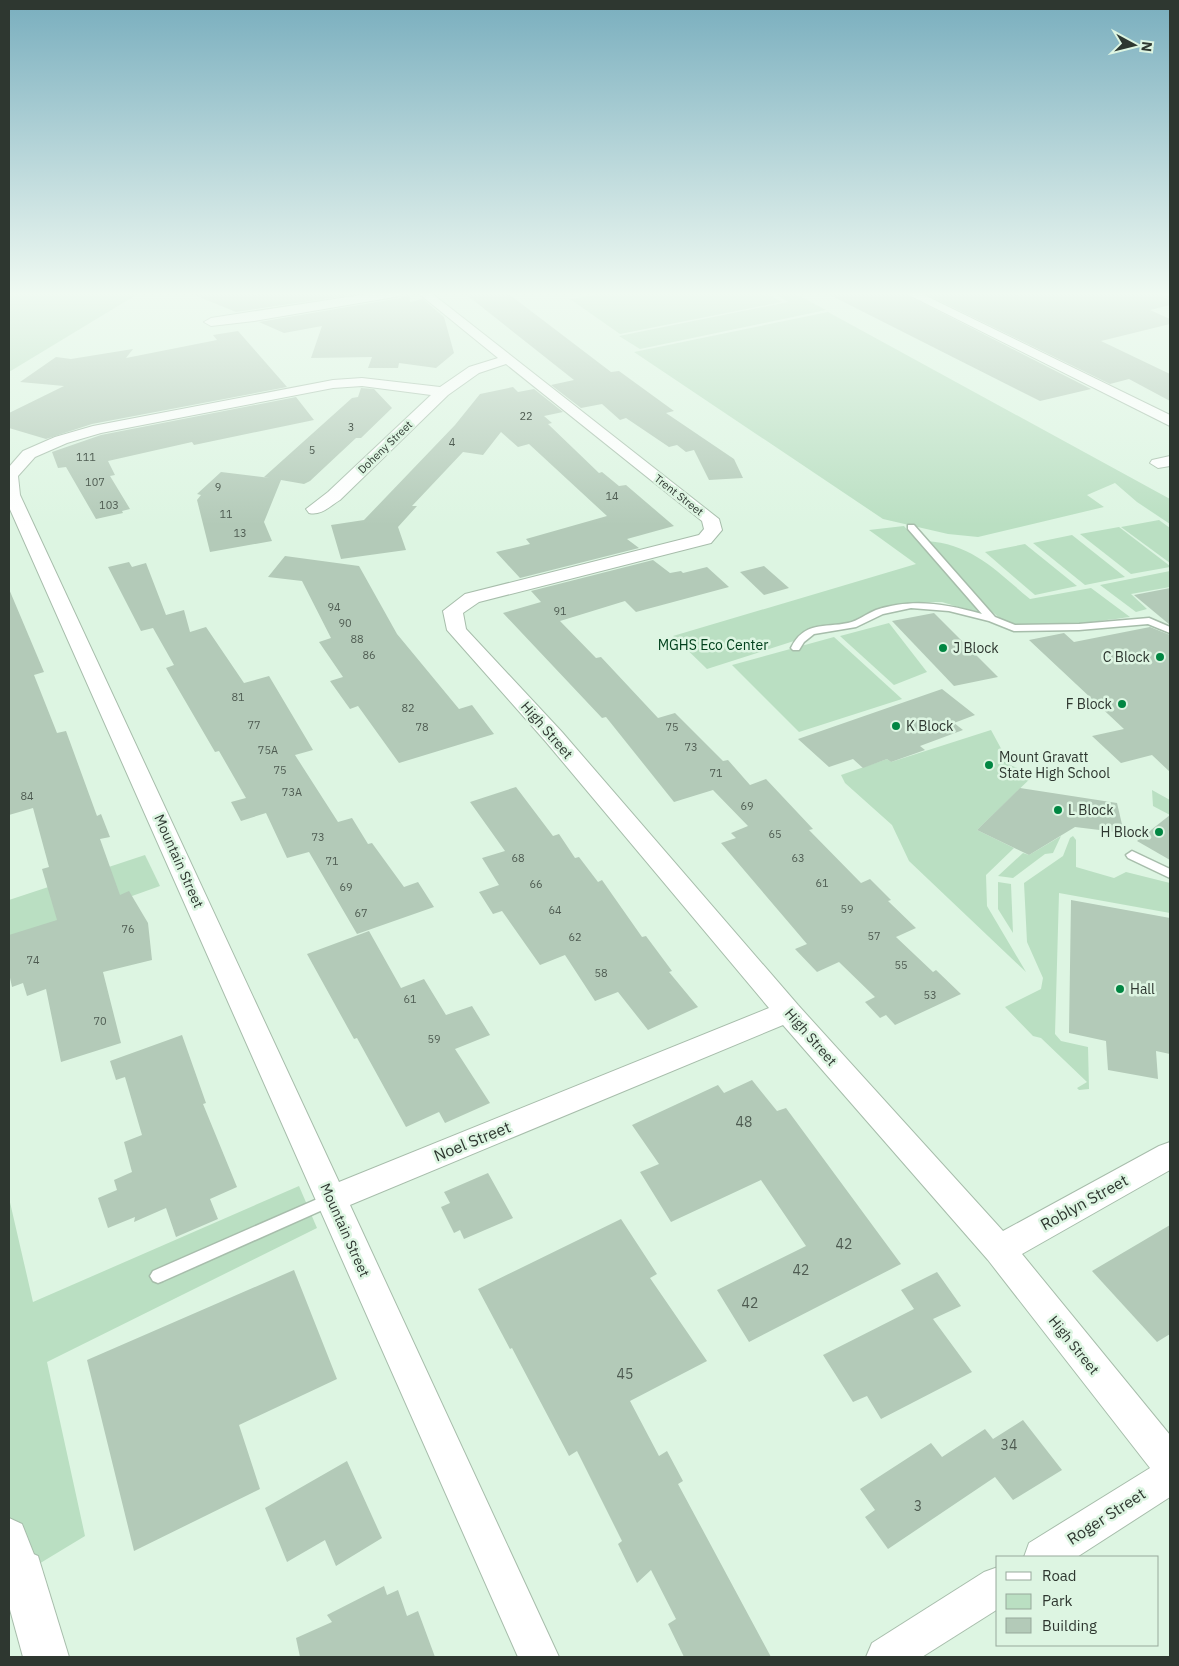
<svg xmlns="http://www.w3.org/2000/svg" width="1179" height="1666" viewBox="0 0 1179 1666" font-family="'IBM Plex Sans',sans-serif">
<style>
.green{fill:#badfc2}
.building{fill:#b3cab8}
.lines{fill:none;stroke-linecap:round;stroke-linejoin:round}
.service-casing{stroke:#a7bdab;stroke-width:3}
.minor-casing{stroke:#a7bdab;stroke-width:2}
.tertiary-casing{stroke:#a7bdab;stroke-width:2}
.service{fill:#fff;fill-rule:evenodd}
.minor{fill:#fff;fill-rule:evenodd}
.tertiary{fill:#fff;fill-rule:evenodd}
.poi-dot{fill:#018642;stroke:#ddf5e2;stroke-width:2}
.labels{text-anchor:middle;stroke-width:5;stroke-linejoin:round;paint-order:stroke}
.number-label{font-size:11px;fill:#4f5c52}
.far-street-label{font-size:11px;fill:#2e3730;stroke:#ddf5e2}
.park-label{font-size:14px;fill:#01401c;stroke:#ddf5e2}
.poi-label{font-size:14px;fill:#2e3730;stroke:#ddf5e2;text-anchor:start}
.street-label{font-size:14px;fill:#2e3730;stroke:#ddf5e2}
.near-number-label{font-size:14px;fill:#4f5c52}
.near-street-label{font-size:16px;fill:#2e3730;stroke:#ddf5e2}
</style>
<rect width="100%" height="100%" fill="#ddf5e2"/>
<g class="green">
<path d="M9 292H141L9 372Z"/>
<path d="M613 292H764L782 302 620 334 570 299Z"/>
<path d="M773 292H792L826 310 640 349 619 336 788 302Z"/>
<path d="M828 312 1170 499V524L1137 502 1115 483 1087 495 1104 507 978 537 948 534 883 519 634 352Z"/>
<path d="M1159 520 1170 528V563L1121 527Z"/>
<path d="M904 526 981 614 942 602H915L899 605 853 623 810 629 794 641 707 669 673 636 916 564 869 530Z"/>
<path d="M1119 527 1170 566V567L1131 574 1080 534Z"/>
<path d="M1072 535 1125 577 1085 585 1033 543Z"/>
<path d="M926 541C973 544 996 571 1030 599L1091 588 1130 617C1099 621 1041 630 1011 623 989 618 944 560 926 541Z"/>
<path d="M1025 544 1077 586 1035 595 985 552Z"/>
<path d="M1170 571V587L1131 594 1147 609 1136 612 1100 585Z"/>
<path d="M889 623 927 672 894 685 840 636Z"/>
<path d="M834 637 902 699 799 732 732 665Z"/>
<path d="M991 730 1010 765 1034 775 977 830 1014 848 986 875 987 906 1026 972 909 861 892 825 845 783 841 775 887 759 891 762Z"/>
<path d="M1152 790 1170 800V815L1153 806Z"/>
<path d="M1061 836 1053 853 1045 854 1013 878 998 876 1023 853 1029 855Z"/>
<path d="M1073 836 1076 840V867L1114 878 1126 872 1170 883V913L1059 893 1055 1034 1061 1041 1088 1047 1089 1089 1079 1090 1077 1088 1087 1082 1041 1038 1033 1036 1005 1007 1041 989 1043 978 1027 942 1024 883 1063 856 1070 838Z"/>
<path d="M145 855 160 886 9 940V900Z"/>
<path d="M998 882 1011 884 1013 933 998 909Z"/>
<path d="M299 1186 317 1228 47 1362 85 1536 9 1582V1198L33 1302Z"/>
</g>
<g class="building">
<path d="M187 292H371L236 312Z"/>
<path d="M408 292H410V302L423 299 444 317 454 353 436 368 399 363 398 368H368L372 357 311 358 322 326 284 333 259 322 400 298Z"/>
<path d="M463 292H506L611 372 619 371 674 411 666 413 734 459 743 478 709 480 694 450 686 452 677 445 669 447 626 418 620 420 602 404 581 408 551 385 574 380Z"/>
<path d="M824 292H901L1091 389 1040 401Z"/>
<path d="M921 292H1158L1162 297 1170 299V305L1150 310 1170 319V324L1101 341 1170 374V401L1129 379 1110 384Z"/>
<path d="M238 331 287 387 92 424 46 439 9 428V413L64 386 20 382 56 357 71 359 133 349 126 358 217 340 213 335Z"/>
<path d="M513 387 518 392 534 389 563 412 544 416 552 423 548 424 599 473 602 472 619 486 626 485 674 526 627 539 639 548 520 578 496 552 530 544 526 539 607 516 529 444 518 447 501 432 483 455 463 452 412 506H417L398 527 406 550 341 559 331 525 364 520 455 425 480 394Z"/>
<path d="M361 388 374 389 392 408 361 438H356L310 481 304 484 281 480 264 522 272 541 210 552 197 500 201 495 197 494 221 472 270 478 264 477 352 398 358 397Z"/>
<path d="M296 397 314 420 194 445 192 442 108 461 115 475 110 476 130 509 122 511 123 513 96 519 66 467 58 468 52 452 101 435Z"/>
<path d="M285 556 359 566 397 634 459 709 472 705 494 734 399 763 358 706 350 709 330 681 343 677 319 642 331 638 302 581 268 577Z"/>
<path d="M653 560 670 573 681 571 683 573 707 567 729 587 636 612 625 601 560 621 596 658 601 657 658 718 675 713 723 761 728 760 750 785 766 779 813 829 809 830 861 883 870 879 891 900 888 901 916 928 896 937 933 972 936 970 961 994 895 1025 886 1015 880 1018 865 1002 875 997 839 962 817 972 795 949 807 944 721 843 736 838 731 833 748 826 713 790 674 802 606 717 602 718 503 613 541 602 531 591Z"/>
<path d="M129 562 132 567 146 563 166 615 184 610 190 632 206 627 244 683 269 676 313 750 295 755 338 822 352 818 368 844 372 843 404 887 418 882 434 907 357 934 309 852 287 858 266 813 241 821 231 802 246 798 219 751 215 752 166 668 174 665 153 628 141 631 108 567Z"/>
<path d="M764 566 789 588 764 595 740 572Z"/>
<path d="M1170 588V625L1134 595Z"/>
<path d="M9 589 44 672 34 675 57 733 66 731 97 816 101 814 110 837 100 839 120 895 129 891 148 923 152 960 103 972 121 1043 61 1062 46 989 27 996 23 983 12 987 9 973V935L57 920 42 869 49 867 33 808 9 815Z"/>
<path d="M934 613 998 677 954 686 892 621Z"/>
<path d="M1150 627 1170 635V772L1152 755 1121 763 1092 736 1124 729 1029 640 1064 633 1074 642Z"/>
<path d="M942 689 975 715 954 723 963 730 920 746 925 750 891 762 887 759 863 768 853 759 829 767 798 739Z"/>
<path d="M516 787 553 836 559 834 575 858 579 857 598 882 602 880 642 937 646 936 672 971 669 972 698 1007 648 1030 618 992 595 1001 565 955 540 965 502 911 493 914 479 892 499 885 482 858 505 851 470 802Z"/>
<path d="M1020 788 1117 803 1124 833 1075 827 1029 855 977 830Z"/>
<path d="M1170 815V860L1137 841Z"/>
<path d="M1071 900 1170 918V1054L1156 1051 1158 1079 1108 1070 1106 1041 1069 1033Z"/>
<path d="M369 931 401 988 424 979 446 1015 472 1006 490 1035 455 1049 490 1103 445 1123 439 1112 406 1127 357 1038 354 1039 307 954Z"/>
<path d="M182 1035 206 1103 203 1104 237 1187 210 1199 218 1219 176 1237 166 1208 134 1222 135 1217 108 1228 98 1198 117 1190 114 1180 132 1172 124 1142 142 1135 125 1077 116 1080 110 1061Z"/>
<path d="M752 1080 777 1111 786 1108 901 1264 749 1342 717 1290 806 1246 761 1180 671 1222 640 1172 659 1164 632 1125 718 1085 724 1093Z"/>
<path d="M488 1173 513 1218 464 1239 460 1230 454 1233 441 1207 450 1203 444 1192Z"/>
<path d="M621 1219 657 1274 650 1278 707 1361 630 1401 659 1456 667 1451 683 1481 678 1484 771 1657H684L668 1624 676 1619 651 1570 637 1583 618 1544 622 1541 577 1451 569 1456 512 1348 510 1349 478 1289Z"/>
<path d="M1170 1225V1334L1157 1342 1092 1271Z"/>
<path d="M294 1270 337 1379 239 1425 260 1489 134 1551 87 1360Z"/>
<path d="M937 1272 961 1306 933 1319 972 1372 881 1419 867 1396 853 1402 823 1355 914 1309 901 1290Z"/>
<path d="M1023 1420 1062 1470 1013 1500 995 1477 888 1549 865 1517 875 1510 860 1489 931 1443 942 1457 985 1429 993 1439Z"/>
<path d="M347 1461 382 1538 336 1566 325 1540 287 1562 265 1508Z"/>
<path d="M384 1586 387 1595 398 1590 407 1616 418 1611 435 1657H300L296 1638 332 1622 327 1615Z"/>
</g>
<g class="lines">
<defs>
<g id="service">
<path d="M908 525H914L995 617 1015 625 1079 624 1149 618 1170 627V633L1148 624 1079 630 1014 631 989 621 949 611 911 608 883 614 856 627 814 634 804 642 799 650H793L791 648C804 621 824 628 848 623 858 621 866 614 876 610 913 598 945 604 982 614L908 529Z"/>
<path d="M1132 851 1170 869V878L1128 858 1126 855Z"/>
<path d="M331 1193 336 1194 338 1199 336 1204 163 1281 158 1283 153 1281 150 1276 153 1271Z"/>
</g>
<g id="minor">
<path d="M380 292H406L400 296 254 321 211 326 204 322 211 318Z"/>
<path d="M417 292H430L719 519 722 530 711 543 479 602 463 613 466 629 562 732 798 1005 1003 1231 1159 1146 1170 1142V1170L1022 1254 1170 1435V1497L1077 1557H1024L1029 1543 1150 1468 988 1260 783 1025 350 1205 559 1657H518L9 507V467L23 451 55 437 93 426 333 380 362 378 440 387 469 367 498 358ZM506 364 702 521 704 529 699 535 465 594 443 611 447 630 546 742 769 1008 339 1182 20 495 18 476 35 457 67 443 101 433 333 388 362 386 431 395 328 492 306 509 309 513C321 516 330 506 340 500L448 395 479 373Z"/>
<path d="M903 292H918L1170 415V426Z"/>
<path d="M1160 292H1170V297L1162 295Z"/>
<path d="M1170 456V466L1158 468 1150 463 1152 460Z"/>
<path d="M9 1518 22 1524 41 1572 36 1586 22 1591 9 1586Z"/>
<path d="M998 1567V1609L922 1657H866L872 1643 984 1572Z"/>
</g>
<path id="tertiary" d="M22 1549 38 1556 69 1657H23L9 1606V1555Z"/>
</defs>
<use href="#service" class="service-casing"/>
<use href="#minor" class="minor-casing"/>
<use href="#tertiary" class="tertiary-casing"/>
<use href="#service" class="service"/>
<use href="#minor" class="minor"/>
<use href="#tertiary" class="tertiary"/>
</g>
<linearGradient id="sky" x2="0" y2="1"><stop stop-color="#79aebe"/><stop offset="0.56" stop-color="#f0faf2"/><stop offset="1" stop-color="#f0faf2" stop-opacity="0"/></linearGradient>
<rect width="1179" height="525" fill="url(#sky)"/>
<g class="poi-dot">
<circle cx="943" cy="648" r="5"/>
<circle cx="1160" cy="657" r="5"/>
<circle cx="1122" cy="704" r="5"/>
<circle cx="896" cy="726" r="5"/>
<circle cx="989" cy="765" r="5"/>
<circle cx="1058" cy="810" r="5"/>
<circle cx="1159" cy="832" r="5"/>
<circle cx="1120" cy="989" r="5"/>
</g>
<g class="labels">
<g class="number-label">
<text x="526" y="420">22</text>
<text x="351" y="431">3</text>
<text x="452" y="446">4</text>
<text x="312" y="454">5</text>
<text x="86" y="461">111</text>
<text x="95" y="486">107</text>
<text x="218" y="491">9</text>
<text x="612" y="500">14</text>
<text x="109" y="509">103</text>
<text x="226" y="518">11</text>
<text x="240" y="537">13</text>
<text x="334" y="611">94</text>
<text x="560" y="615">91</text>
<text x="345" y="627">90</text>
<text x="357" y="643">88</text>
<text x="369" y="659">86</text>
<text x="238" y="701">81</text>
<text x="408" y="712">82</text>
<text x="254" y="729">77</text>
<text x="422" y="731">78</text>
<text x="672" y="731">75</text>
<text x="691" y="751">73</text>
<text x="268" y="754">75A</text>
<text x="280" y="774">75</text>
<text x="716" y="777">71</text>
<text x="292" y="796">73A</text>
<text x="27" y="800">84</text>
<text x="747" y="810">69</text>
<text x="775" y="838">65</text>
<text x="318" y="841">73</text>
<text x="518" y="862">68</text>
<text x="798" y="862">63</text>
<text x="332" y="865">71</text>
<text x="822" y="887">61</text>
<text x="536" y="888">66</text>
<text x="346" y="891">69</text>
<text x="847" y="913">59</text>
<text x="555" y="914">64</text>
<text x="361" y="917">67</text>
<text x="128" y="933">76</text>
<text x="874" y="940">57</text>
<text x="575" y="941">62</text>
<text x="33" y="964">74</text>
<text x="901" y="969">55</text>
<text x="601" y="977">58</text>
<text x="930" y="999">53</text>
<text x="410" y="1003">61</text>
<text x="100" y="1025">70</text>
<text x="434" y="1043">59</text>
</g>
<g class="far-street-label">
<text transform="translate(385 447) rotate(-44)" y="4">Doheny Street</text>
<text transform="translate(679 495) rotate(38)" y="4">Trent Street</text>
</g>
<g class="park-label">
<text x="713" y="650">MGHS Eco Center</text>
</g>
<g class="poi-label">
<text x="953" y="653">J Block</text>
<text x="1150" y="662" text-anchor="end">C Block</text>
<text x="1112" y="709" text-anchor="end">F Block</text>
<text x="906" y="731">K Block</text>
<text x="999" y="762">Mount Gravatt<tspan x="999" dy="16">State High School</tspan></text>
<text x="1068" y="815">L Block</text>
<text x="1149" y="837" text-anchor="end">H Block</text>
<text x="1130" y="994">Hall</text>
</g>
<g class="street-label">
<text transform="translate(547 730) rotate(49)" y="5">High Street</text>
<text transform="translate(179 861) rotate(66)" y="5">Mountain Street</text>
<text transform="translate(811 1037) rotate(49)" y="5">High Street</text>
<text transform="translate(345 1230) rotate(66)" y="5">Mountain Street</text>
<text transform="translate(1074 1345) rotate(51)" y="5">High Street</text>
</g>
<g class="near-number-label">
<text x="744" y="1127">48</text>
<text x="844" y="1249">42</text>
<text x="801" y="1275">42</text>
<text x="750" y="1308">42</text>
<text x="625" y="1379">45</text>
<text x="1009" y="1450">34</text>
<text x="918" y="1511">3</text>
</g>
<g class="near-street-label">
<text transform="translate(472 1141) rotate(-22)" y="6">Noel Street</text>
<text transform="translate(1084 1202) rotate(-29)" y="6">Roblyn Street</text>
<text transform="translate(1106 1516) rotate(-33)" y="6">Roger Street</text>
</g>
</g>
<rect width="1179" height="1666" fill="none" stroke="#2e3730" stroke-width="20"/>
<rect x="996" y="1556" width="162" height="90" fill="#ddf5e2" stroke="#97a99b"/>
<rect x="1006" y="1572" width="25" height="8" fill="#ffffff" stroke="#97a99b"/>
<text x="1042" y="1581" font-size="15" fill="#2e3730">Road</text>
<rect x="1006" y="1594" width="25" height="15" fill="#badfc2" stroke="#97a99b"/>
<text x="1042" y="1606" font-size="15" fill="#2e3730">Park</text>
<rect x="1006" y="1618" width="25" height="15" fill="#b3cab8" stroke="#97a99b"/>
<text x="1042" y="1631" font-size="15" fill="#2e3730">Building</text>
<g transform="translate(1134 45) rotate(97)" stroke="#ddf5e2" stroke-width="4" paint-order="stroke">
<path d="M0-4L9 19L0 12L-9 19Z" fill="#2e3730"/>
<text y="-8" font-size="14" font-weight="bold" text-anchor="middle" fill="#2e3730">N</text>
</g>
</svg>
